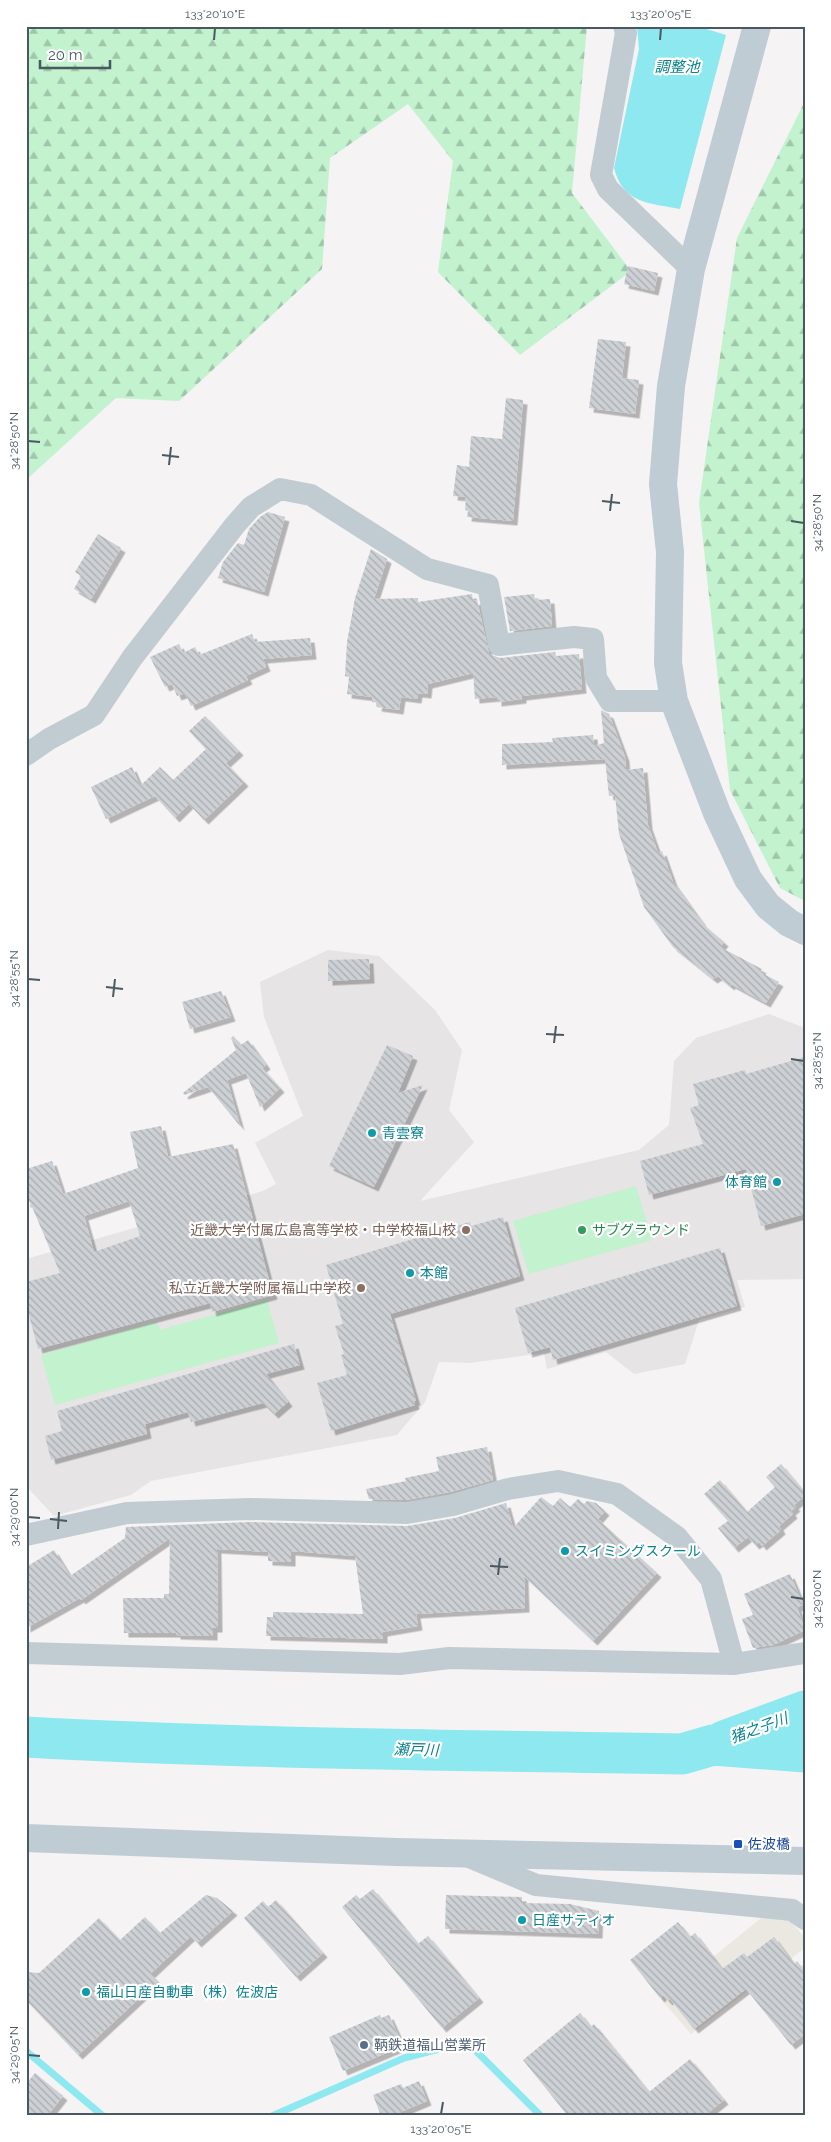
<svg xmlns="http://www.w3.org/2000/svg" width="831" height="2142" viewBox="0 0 831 2142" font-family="Raleway,'Noto Sans JP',sans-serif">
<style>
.commercial{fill:#ebe7e1}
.education{fill:#e6e4e5}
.grass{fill:#c2f2ce}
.forest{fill:url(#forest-firs)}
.water{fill:#8ee8f0}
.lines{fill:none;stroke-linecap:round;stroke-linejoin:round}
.stream{stroke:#8ee8f0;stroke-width:7}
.river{stroke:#8ee8f0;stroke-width:41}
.building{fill:url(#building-back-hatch);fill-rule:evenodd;filter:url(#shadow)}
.street{stroke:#c1ccd2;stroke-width:22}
.secondary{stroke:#bfccd4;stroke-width:28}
.ticks{fill:none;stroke:#4a5961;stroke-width:2}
.culture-dot{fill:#0f9aa8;stroke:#fff;stroke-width:2}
.education-dot{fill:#8d6e63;stroke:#fff;stroke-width:2}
.leisure-dot{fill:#2e9e5b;stroke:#fff;stroke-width:2}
.transit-dot{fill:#1a4fb4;stroke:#fff;stroke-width:2}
.service-dot{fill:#5c6f8a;stroke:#fff;stroke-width:2}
.labels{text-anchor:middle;stroke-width:4.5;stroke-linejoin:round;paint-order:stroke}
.culture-label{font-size:14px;fill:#0d838f;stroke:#fff;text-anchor:start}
.education-label{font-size:14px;fill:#785e54;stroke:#fff;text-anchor:end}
.leisure-label{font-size:14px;fill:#27864d;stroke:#fff;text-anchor:start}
.transit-label{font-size:14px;fill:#164399;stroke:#fff;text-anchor:start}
.service-label{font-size:14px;fill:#4e5e75;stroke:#fff;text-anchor:start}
.water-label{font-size:15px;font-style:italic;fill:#0a828d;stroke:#fff}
.neatline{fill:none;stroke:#4a5961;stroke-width:2}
.ticks-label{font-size:12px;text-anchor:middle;fill:#4a5961}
</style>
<defs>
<pattern id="forest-firs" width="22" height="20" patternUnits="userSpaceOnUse" patternTransform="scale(1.25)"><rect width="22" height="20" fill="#c2f2ce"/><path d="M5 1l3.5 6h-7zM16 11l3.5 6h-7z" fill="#a0c7ab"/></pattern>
<pattern id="building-back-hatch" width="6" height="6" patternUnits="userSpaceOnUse" patternTransform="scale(1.25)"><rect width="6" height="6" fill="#cdd1d5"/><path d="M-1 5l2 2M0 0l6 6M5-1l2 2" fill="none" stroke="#a8adb0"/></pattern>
<filter id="shadow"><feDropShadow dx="4.5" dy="4.5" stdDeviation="0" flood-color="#0004"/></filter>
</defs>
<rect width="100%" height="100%" fill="#f5f3f3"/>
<path class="commercial" d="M765 1915 787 1917 805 1938V1948L691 2034 661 1999Z"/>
<path class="education" d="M328 950 379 956 435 1010 462 1050 449 1110 474 1142 420 1201 639 1150 669 1125 674 1061 696 1038 769 1014 805 1028V1279L737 1280 745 1307 699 1320 685 1364 634 1374 606 1352 547 1369 544 1353 470 1363 439 1362 425 1402 397 1435 151 1481 131 1495 54 1516 26 1486V1259L263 1191 276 1184 255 1143 303 1116 264 1017 260 982Z"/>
<g class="grass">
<path d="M636 1186 652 1240 529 1274 513 1221Z"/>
<path d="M267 1300 279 1343 55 1405 41 1355 157 1322 160 1330Z"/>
</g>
<g class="forest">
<path d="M31 26H587L572 193 631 271 520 355 438 272 453 161 408 104 330 158 322 269 179 401 116 398 26 480V41Z"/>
<path d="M805 101V901L780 888 730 790 699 503 737 238Z"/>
</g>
<path class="water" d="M637 26H697L726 35 680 209C650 203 623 204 614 168L639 49Z"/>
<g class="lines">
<g class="stream">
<path d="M26 2051 103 2116"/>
<path d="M272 2116 404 2058 459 2044 473 2048 541 2116"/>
</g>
<g class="river">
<path d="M26 1737C245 1749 463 1750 682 1754L713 1745 805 1752"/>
<path d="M724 1741 805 1711"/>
</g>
</g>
<g class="building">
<path d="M628 266 658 273 654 291 624 284Z"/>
<path d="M598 339 626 342 622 378 639 380 635 414 589 408Z"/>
<path d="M506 398 523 400 513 521 467 517 468 511 465 510 466 497 453 496 457 465 469 467 471 436 502 439Z"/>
<path d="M268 512 285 517 264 592 218 578 223 562 238 543 244 545 249 529 260 517Z"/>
<path d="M98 534 121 548 91 599 74 589 81 576 75 572Z"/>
<path d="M371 549 387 559 374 599 418 598V602L472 594 473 601 477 600 489 654 500 658 555 652 556 656 579 654 582 689 522 696V699L497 702V697L475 699 473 673 428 684 427 694 418 693 417 699 401 697 399 710 377 707 378 703 372 702V697L347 694 349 677 345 676 347 642 355 598Z"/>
<path d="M534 594 535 600 550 599 552 626 510 631 504 597Z"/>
<path d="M252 634 255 642 310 638 312 655 263 659 266 667 246 676 248 680 191 706 185 693 177 696 172 684 165 687 150 657 179 644 183 653 195 647 199 655Z"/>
<path d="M601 710 609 714 625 757 626 770 643 768 648 825 658 853 662 851 673 882 704 925 724 942 720 947 762 969 760 972 779 982 766 1003 731 984 730 986 718 976 713 979 673 947 644 907 619 834 615 795 609 796 605 759 502 765V744L553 742 552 738 593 735 594 746 604 743Z"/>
<path d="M205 716 239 751 226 763 244 782 204 820 189 804 175 818 155 796 106 819 91 787 132 767 140 786 160 767 173 780 206 749 189 731Z"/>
<path d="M369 959 370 979 328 981V960Z"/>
<path d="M221 991 231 1017 190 1029 182 1002Z"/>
<path d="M233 1036 241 1045 248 1040 266 1065 262 1068 280 1088 260 1107 246 1073 227 1080 240 1126 208 1087 184 1095 183 1093 236 1050 231 1038Z"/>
<path d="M387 1045 413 1056 398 1093 423 1085 374 1187 329 1166Z"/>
<path d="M805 1057V1214L761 1226 746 1169 649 1195 640 1161 703 1144 690 1108 699 1105 693 1084 745 1070 746 1074Z"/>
<path d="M161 1126 168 1157 233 1144 273 1295 212 1312 210 1303 38 1349 26 1304V1282L60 1273 30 1202 26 1203V1169L52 1161 63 1194 138 1168 130 1132ZM129 1201 140 1236 94 1252 84 1216Z"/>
<path d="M503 1217 520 1276 390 1314 416 1401H414L415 1405 331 1431 317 1383 347 1375 341 1355 344 1354 335 1326 343 1324 326 1265 470 1222 471 1226Z"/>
<path d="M720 1248 737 1306 553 1360 550 1347 528 1353 515 1308Z"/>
<path d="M294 1344 300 1365 266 1374 288 1402 274 1414 263 1403 191 1422 188 1412 145 1424 147 1434 51 1460 45 1436 62 1431 57 1411Z"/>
<path d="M487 1447 493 1480 450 1492 406 1500 369 1499 366 1489 406 1481 405 1478 439 1471 436 1457Z"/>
<path d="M781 1464 805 1493V1496L794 1505 796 1507 791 1511 793 1514 779 1526 781 1530 762 1546 759 1542 755 1545 748 1537 734 1548 718 1528 728 1521 704 1494 720 1480 747 1512 775 1487 766 1477Z"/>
<path d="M541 1497 553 1506 560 1498 570 1507 578 1499 584 1504 587 1501 596 1503 605 1511 598 1519 657 1573 593 1641 524 1576 525 1608 416 1614 418 1626 383 1632V1639L266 1636 267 1617H273V1612L363 1614 355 1556 291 1551V1562L268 1561V1552L217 1549 218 1628H213V1636L176 1635V1633H124L123 1598H164V1594H169L170 1538 81 1600 80 1598 26 1628V1567L54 1550 70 1576 125 1538 126 1527 250 1522 407 1526 455 1518 506 1503 513 1528Z"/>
<path d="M790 1574 803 1605 797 1607 805 1630 773 1645 753 1648 742 1619 753 1615 744 1594Z"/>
<path d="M373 1889 418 1944 428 1936 479 1998 442 2028 342 1907 356 1895 360 1899Z"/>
<path d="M206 1895 217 1898 233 1911 197 1943 191 1936 150 1974 158 1981 78 2055 26 2000V1972L39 1973 99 1918 120 1940 145 1917 160 1933Z"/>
<path d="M446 1895 522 1897V1903L570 1904 599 1911 598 1934 445 1929Z"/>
<path d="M276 1900 323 1953 296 1977 244 1918 263 1901 268 1907Z"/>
<path d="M678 1922 690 1937 695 1933 722 1969 744 1953 747 1957 774 1937 794 1964 797 1961 805 1971V2034L791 2045 746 1989 694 2029 670 1999 668 2001 663 1995 660 1998 630 1960Z"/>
<path d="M580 2013 591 2027 594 2024 649 2092 690 2059 724 2100 704 2116H568L523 2060Z"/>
<path d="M380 2015 381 2018 389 2015 403 2046 343 2071 329 2037Z"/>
<path d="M35 2073 63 2096 47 2116H26V2084Z"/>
<path d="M419 2081 427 2101 391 2116H381L373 2095 401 2084 403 2088Z"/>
</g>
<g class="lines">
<g class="street">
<path d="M624 26 626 33 601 175 608 189 691 269"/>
<path d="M26 755 49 739 94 715 132 658 235 525 251 507 280 489 311 495 427 569 488 585 499 645 574 637 593 639 596 678 610 701H674"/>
<path d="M26 1535 127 1513 250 1509 407 1513 453 1505 508 1489 558 1481 617 1494 677 1537 711 1579 734 1664"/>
<path d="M26 1653 400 1664 449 1658 734 1664 805 1653"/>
<path d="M467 1856 536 1885 792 1910 805 1919"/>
</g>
<g class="secondary">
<path d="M757 26 691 269 671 386 663 484 670 552 668 663 674 701 717 813 748 879 768 906 789 923 805 931"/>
<path d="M26 1838 396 1852 805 1861"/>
</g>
</g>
<path class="ticks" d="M214 40 215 28M660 40 661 28M28 441 40 442M162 455 179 457M169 465 171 447M602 501 620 503M610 511 612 494M791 521 804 523M28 979 40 980M106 987 123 989M113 997 115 979M546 1034 564 1035M554 1043 556 1026M791 1059 804 1061M28 1517 40 1518M50 1519 67 1521M58 1529 59 1512M490 1566 508 1567M498 1575 500 1558M791 1597 804 1599M28 2055 40 2056M441 2114 443 2102"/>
<g class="culture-dot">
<circle cx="372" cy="1133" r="5"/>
<circle cx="777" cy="1182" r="5"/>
<circle cx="410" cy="1273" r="5"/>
<circle cx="565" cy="1551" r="5"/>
<circle cx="522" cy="1920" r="5"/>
<circle cx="86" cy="1992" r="5"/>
</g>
<g class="education-dot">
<circle cx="466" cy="1230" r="5"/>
<circle cx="361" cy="1288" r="5"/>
</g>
<circle class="leisure-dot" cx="582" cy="1230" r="5"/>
<rect class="transit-dot" x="733" y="1839" width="10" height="10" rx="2.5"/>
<circle class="service-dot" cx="364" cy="2045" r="5"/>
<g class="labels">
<g class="culture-label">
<text x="382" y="1138">青雲寮</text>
<text x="767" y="1187" text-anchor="end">体育館</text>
<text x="420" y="1278">本館</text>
<text x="575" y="1556">スイミングスクール</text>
<text x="532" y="1925">日産サティオ</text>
<text x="96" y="1997">福山日産自動車（株）佐波店</text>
</g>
<g class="education-label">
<text x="456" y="1235">近畿大学付属広島高等学校・中学校福山校</text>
<text x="351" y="1293">私立近畿大学附属福山中学校</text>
</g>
<g class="leisure-label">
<text x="592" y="1235">サブグラウンド</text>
</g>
<g class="transit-label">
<text x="748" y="1849">佐波橋</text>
</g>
<g class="service-label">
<text x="374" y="2050">鞆鉄道福山営業所</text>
</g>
<g class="water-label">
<text x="677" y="72">調整池</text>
<text transform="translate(759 1728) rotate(-20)" y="5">猪之子川</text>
<text transform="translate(416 1750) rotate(1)" y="5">瀬戸川</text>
</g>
</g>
<rect width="831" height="2142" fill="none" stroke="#ffffff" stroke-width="55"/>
<path d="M40 60v8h70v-8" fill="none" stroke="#4a5961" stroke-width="2.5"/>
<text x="48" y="60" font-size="15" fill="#4a5961" stroke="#ffffff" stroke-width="4" paint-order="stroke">20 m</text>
<rect x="28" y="28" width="776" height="2086" class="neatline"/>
<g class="ticks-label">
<text x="215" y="18">133°20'10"E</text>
<text x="661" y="18">133°20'05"E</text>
<text transform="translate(14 441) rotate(-90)" y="4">34°28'50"N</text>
<text transform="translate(817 523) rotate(-90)" y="4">34°28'50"N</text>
<text transform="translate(14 979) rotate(-90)" y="4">34°28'55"N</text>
<text transform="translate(817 1061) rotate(-90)" y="4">34°28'55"N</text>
<text transform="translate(14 1517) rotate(-90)" y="4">34°29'00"N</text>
<text transform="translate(817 1599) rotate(-90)" y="4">34°29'00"N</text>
<text transform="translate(14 2055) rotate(-90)" y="4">34°29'05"N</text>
<text x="441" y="2133">133°20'05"E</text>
</g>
</svg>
